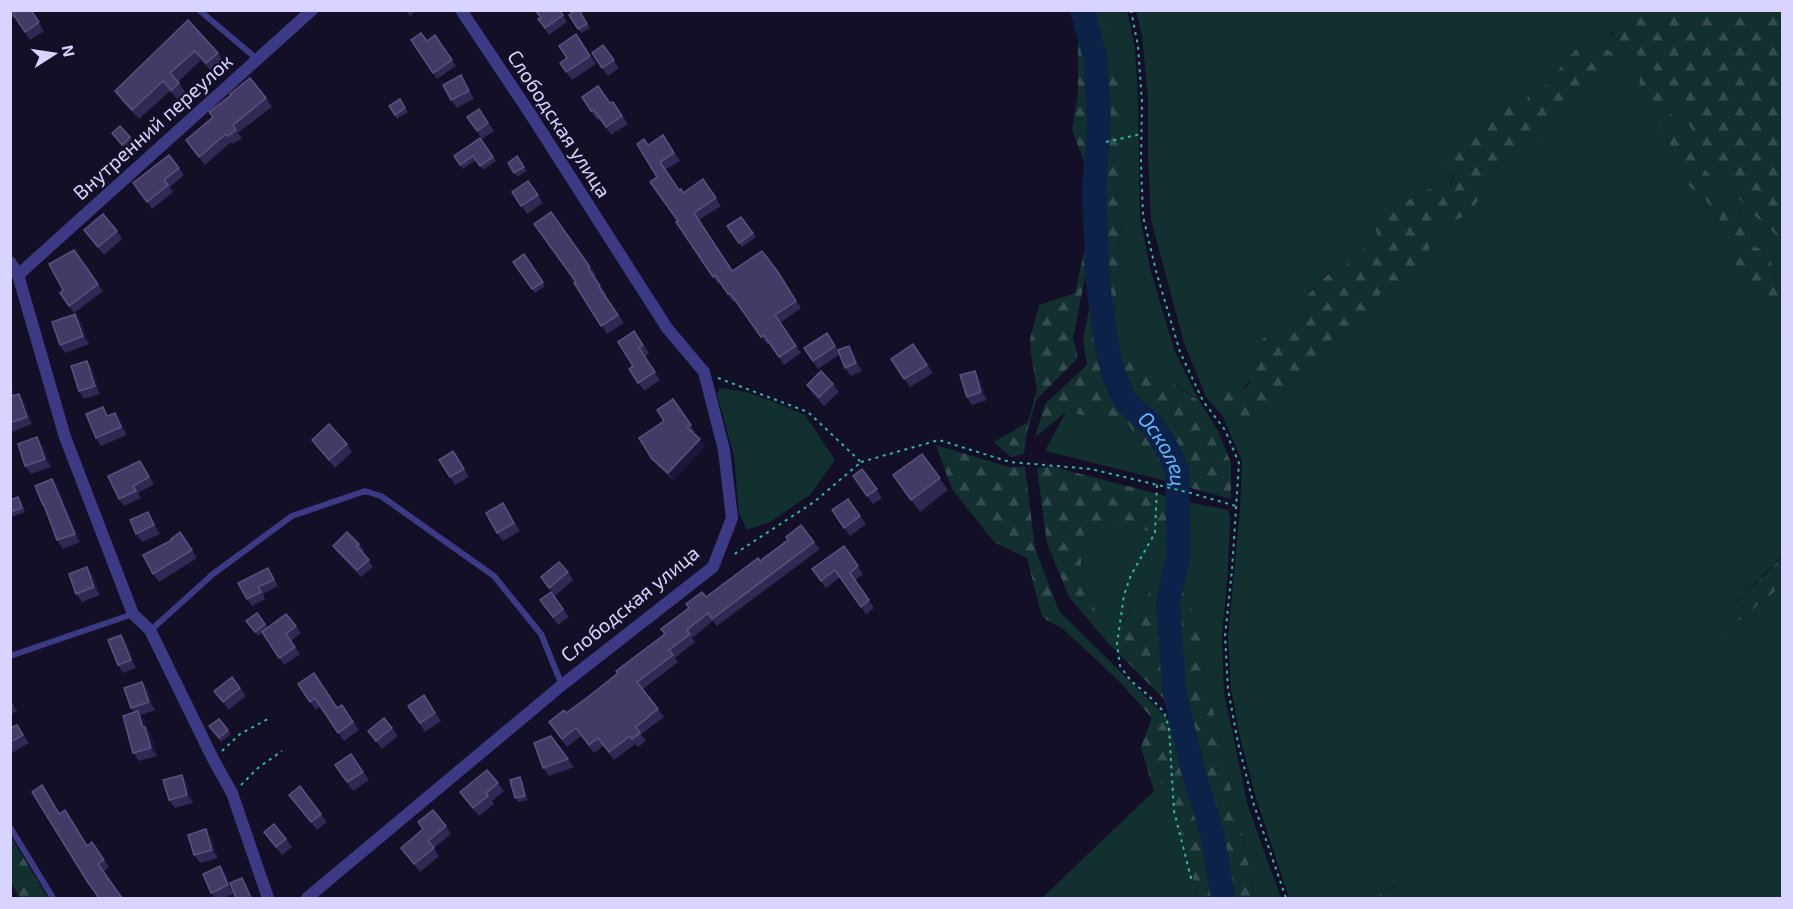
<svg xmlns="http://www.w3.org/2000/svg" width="1793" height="909" viewBox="0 0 1793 909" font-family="'Exo 2',sans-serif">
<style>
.green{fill:#12302f;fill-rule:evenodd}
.forest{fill:url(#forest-firs)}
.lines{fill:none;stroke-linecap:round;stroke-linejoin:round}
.river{stroke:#0c2248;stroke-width:24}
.path{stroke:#2fb8b0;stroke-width:2;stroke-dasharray:3 4.5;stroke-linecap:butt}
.lane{stroke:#3d3a85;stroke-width:6}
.street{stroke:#3d3a85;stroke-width:12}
.wall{fill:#312854}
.shaded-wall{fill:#1d163a}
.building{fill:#433a66;stroke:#5a527e;stroke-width:1.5}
.labels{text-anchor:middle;stroke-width:4.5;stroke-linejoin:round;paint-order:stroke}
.street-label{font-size:20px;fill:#d9d4ff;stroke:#130f26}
.water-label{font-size:21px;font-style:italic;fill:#62b6ff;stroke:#130f26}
</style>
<defs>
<pattern id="forest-firs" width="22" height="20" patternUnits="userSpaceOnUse" patternTransform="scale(1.5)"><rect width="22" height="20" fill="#12302f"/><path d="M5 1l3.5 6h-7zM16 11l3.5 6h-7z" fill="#344d4e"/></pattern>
</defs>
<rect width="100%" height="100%" fill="#130f26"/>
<g class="green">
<path d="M1112 11H1127L1135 48 1138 103 1140 217 1151 272 1175 352 1200 402 1177 385 1112 362 1121 220V61L1097 52 1094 36 1109 25Z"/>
<path d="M1136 11H1627L1609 31 1626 49 1649 62 1728 186 1754 215 1782 240V291L1772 273 1771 255 1754 246 1750 229 1741 220 1739 209 1724 198 1709 174 1700 163 1676 118 1665 110 1664 100 1643 109 1654 117 1665 135 1690 187 1706 200 1726 230 1748 283 1761 294 1775 317 1782 324V556L1646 693 1782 586V898H1398L1395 886 1374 898H1289L1257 801 1241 742 1231 689 1228 636 1240 509 1242 461 1222 415 1207 399 1184 343 1151 220 1148 158V100L1142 36ZM1597 44 1617 55 1603 83 1588 88 1574 105 1557 113 1541 139 1519 144 1493 174 1470 214 1441 226 1429 242 1430 269 1424 271 1415 285H1384L1372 313 1353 321 1347 328 1329 344 1323 359 1306 365 1301 375 1279 397 1267 417 1240 392C1257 377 1260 361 1263 339L1300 322 1304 299 1329 272 1337 282H1348L1366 245 1378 237 1396 210 1415 195 1436 186 1450 187 1459 148 1468 136H1479L1492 122 1494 109 1506 98 1513 110 1527 103 1528 92 1551 82 1562 65Z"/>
<path d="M720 388 746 392 775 402 805 415 835 460 811 494 770 522 747 530 739 513 734 457 717 394Z"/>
<path d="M1066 412 1129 423 1153 467 1154 478 1045 451Z"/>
<path d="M1189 502 1228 510 1230 518 1228 570 1222 636 1224 693 1248 806 1281 898H1253L1251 875 1204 671 1207 652 1180 578 1153 589 1118 625 1117 652 1109 644 1079 573 1085 525 1149 531 1183 552Z"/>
<path d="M1167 779 1198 898H1042L1154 791Z"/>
</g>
<g class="forest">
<path d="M1074 11H1077L1092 61 1095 118 1090 190 1093 220 1092 243 1073 338 1078 358 1036 400 1026 436 1024 454 1011 457 994 442 1028 422 1037 390 1031 354 1030 339 1039 305 1075 293 1091 220 1087 169 1072 130 1078 93V27Z"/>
<path d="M1087 11H1112L1109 25 1094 36Z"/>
<path d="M1627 11H1782V240L1754 215 1728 186 1649 62 1626 49 1609 30Z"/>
<path d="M1597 44 1617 55 1611 72 1603 83 1588 88 1574 105 1557 113 1541 139 1519 144 1493 174 1470 214 1441 226 1429 242 1430 269 1424 271 1415 285H1384L1372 313 1353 321 1347 328 1329 344 1323 359 1306 365 1301 375 1279 397 1268 417 1240 425 1222 415 1215 392H1240L1250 384 1246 371 1259 362 1263 338 1292 323 1299 322 1304 299 1330 272 1337 282H1347V263L1359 258 1366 245 1378 237 1375 226 1415 195 1436 186 1450 187 1454 174 1440 166V150L1459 148 1468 136H1479L1492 122 1494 109 1506 98 1513 109 1527 103 1528 92 1551 82 1562 65 1580 45Z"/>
<path d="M1097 52 1121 61V220L1112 361 1138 358 1200 402 1218 431 1231 463V499L1154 478 1153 467 1128 423 1066 412 1035 437 1045 404 1087 365 1083 339 1101 249 1099 193 1105 124 1103 72Z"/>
<path d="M1640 74 1653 79 1664 100 1665 110 1676 118 1700 163 1709 174 1724 198 1739 209 1741 220 1750 229 1754 246 1771 255 1772 273 1782 291V324L1775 317 1761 294 1748 283 1737 267 1726 230 1706 200 1690 187 1665 135 1654 117 1643 109 1639 97Z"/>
<path d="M936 445 1009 467H1025L1035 548 1059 611 1177 728 1206 833 1219 898H1198L1167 779 1154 791 1141 747 1152 718 1119 681 1063 629 1042 617 1027 558 994 542 952 489Z"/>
<path d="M1050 466 1189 502 1183 552 1149 531 1085 525 1080 573 1109 644 1069 597 1047 543 1037 469Z"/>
<path d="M1782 557V586L1641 698Z"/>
<path d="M1180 577 1207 652 1204 671 1251 875 1253 898H1227L1209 802 1187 722 1117 652 1118 626 1153 589Z"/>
<path d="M11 837 48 898H20L11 883Z"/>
<path d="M1396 886 1398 898H1374Z"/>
</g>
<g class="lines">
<path class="river" id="s1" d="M1082 10 1096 61 1099 121 1094 191 1098 284 1107 348 1114 376 1126 402 1152 425 1169 452 1177 471 1179 553 1168 601 1174 690 1193 771 1212 833 1223 898"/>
<g class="path">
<path d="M1131 10 1138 46 1142 102 1141 162 1143 216 1156 271 1180 352 1203 401 1225 430 1239 463 1232 570 1225 636 1228 689 1238 743 1253 802 1286 898"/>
<path d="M1106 142 1141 134"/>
<path d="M718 378 808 412 861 462 814 502 733 555"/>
<path d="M861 462 939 440 1010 462 1091 469 1187 492 1236 506"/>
<path d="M1157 485 1155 533 1131 575 1124 595 1117 644 1120 666 1131 681 1148 695 1164 712 1169 728 1174 811 1192 882"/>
<path d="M222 751 240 734 268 719"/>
<path d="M241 785 258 768 282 751"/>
</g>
<g class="lane">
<path d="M199 10 257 59"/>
<path d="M151 630 213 574 292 516 365 491 381 496 494 576 541 634 562 685"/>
<path d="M10 656 133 614"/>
<path d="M10 827 53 898"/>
</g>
<g class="street">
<path d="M10 262 18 275 65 437 133 614 150 630 213 759 232 793 268 898"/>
<path d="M18 275 312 10"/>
<path d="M307 898 562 685 713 567 732 518 724 450 704 372 667 328 531 115 461 10"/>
</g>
</g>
<g class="wall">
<path d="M10 10H31L44 31 30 40 15 17 10 19Z"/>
<path d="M406 10H417L410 16Z"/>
<path d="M560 10 567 22 549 35 538 19Z"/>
<path d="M579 10 590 28 581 33 569 15Z"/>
<path d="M188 20 218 53 224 62 213 73 201 60 178 82 186 93 178 100 170 91 139 119 122 101 115 91Z"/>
<path d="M576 34 596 64 572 80 560 63 567 58Z"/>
<path d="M435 35 456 66 437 79 411 40 427 41Z"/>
<path d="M603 45 619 68 608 76 592 53Z"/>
<path d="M461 75 474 99 457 108 451 100Z"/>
<path d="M582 97 610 103 613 102 628 124 611 135 600 118 597 120Z"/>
<path d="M266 98 272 107 238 133 242 138 233 144 231 142 205 165 186 140Z"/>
<path d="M400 99 408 112 397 119 389 106Z"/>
<path d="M479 109 494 131 482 139 467 117Z"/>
<path d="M112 133 130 137 133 141 125 149Z"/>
<path d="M480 138 496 161 483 170 476 160 463 169 454 156Z"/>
<path d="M668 143 680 161 665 170 679 190 683 193 703 179 721 206 699 220 733 270 762 251 801 308 780 323 801 353 784 365 769 343 767 344 735 300 733 302 720 283 718 284 676 222 678 221 657 177 648 145Z"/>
<path d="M169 155 184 175 170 187 173 192 152 209 133 183Z"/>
<path d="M517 156 527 171 517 177 508 163Z"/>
<path d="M528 181 543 203 527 214 512 192Z"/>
<path d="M551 212 596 275 594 276 606 294 605 295 624 323 607 334 576 282Z"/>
<path d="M741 217 756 237 742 247 727 226Z"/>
<path d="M84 230 117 231 122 239 104 255Z"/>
<path d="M524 254 545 286 535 293 513 262Z"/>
<path d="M98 284 103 291 74 313 60 293Z"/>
<path d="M75 314 81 322 89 344 65 353 60 345Z"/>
<path d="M634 331 649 353 645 357 660 380 644 391 629 369 633 366Z"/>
<path d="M827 333 838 350 849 346 854 354 862 371 851 376 845 368 839 355 818 369 804 348Z"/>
<path d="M913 344 933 373 910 387 891 359Z"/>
<path d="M87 361 93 370 100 394 84 399 79 391Z"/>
<path d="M980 379 987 400 972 405 967 397Z"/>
<path d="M10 381 15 395 24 401 32 424 12 432 10 430Z"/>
<path d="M833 384 839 392 824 406 812 393 807 385Z"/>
<path d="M673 399 695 432 693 433 705 446 673 480 657 465 639 438 664 421Z"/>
<path d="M109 415 121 421 127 435 101 446 96 438Z"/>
<path d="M312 440 347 444 352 452 335 468Z"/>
<path d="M43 445 51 467 31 474 25 466Z"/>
<path d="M922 454 948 490 920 512 893 475Z"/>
<path d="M458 459 469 477 455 485 450 477Z"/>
<path d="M145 468 154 484 138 493 141 498 124 506 119 499Z"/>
<path d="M862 469 882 498 873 504 853 476Z"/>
<path d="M52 479 58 487 80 542 63 549 57 540 46 510 43 505Z"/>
<path d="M18 497 21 501 25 512 11 517 10 500Z"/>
<path d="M848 499 866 524 850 536 832 510Z"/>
<path d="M508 512 520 531 503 541 497 533Z"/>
<path d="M153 520 160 534 142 542 136 534Z"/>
<path d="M180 532 197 558 159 582 153 574 172 540Z"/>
<path d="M814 542 820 549 717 626 713 621 692 638 695 642 675 658 678 662 643 689 664 717 641 734 646 741 638 747 635 744 614 760 603 746 594 753 581 736 567 747 554 730 549 722 566 713 618 673 665 634 706 597 760 561Z"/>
<path d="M359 544 364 551 362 552 373 567 361 577 338 553 333 546Z"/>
<path d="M844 546 863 574 855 580 874 608 866 614 840 577 826 588 812 569Z"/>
<path d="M87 567 93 575 100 595 82 602 76 594Z"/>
<path d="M268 568 278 586 263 594 265 599 252 606 247 599Z"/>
<path d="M568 572 573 580 555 596 541 577Z"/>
<path d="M551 592 569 617 558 625 540 600Z"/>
<path d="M257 613 268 628 296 626 301 633 291 641 300 654 284 665 262 632 258 636 246 621Z"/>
<path d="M121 635 127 643 136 668 123 673 118 665Z"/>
<path d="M232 677 246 696 229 710 214 691Z"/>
<path d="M142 682 148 690 155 710 141 715 144 719 147 729 151 735 157 756 139 761 133 753 134 713 131 708Z"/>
<path d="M298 684 337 708 342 705 359 730 344 741 320 707 316 710Z"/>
<path d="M424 695 441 721 425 732 408 706Z"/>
<path d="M10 699 17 711 10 715Z"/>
<path d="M219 719 231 734 221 742 209 726Z"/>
<path d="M10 728 22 733 29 743 10 754Z"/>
<path d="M392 728 398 736 382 749 368 731Z"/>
<path d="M351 754 369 780 353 791 335 765Z"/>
<path d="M568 759 574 767 549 776 543 768Z"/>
<path d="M182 775 187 783 193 803 175 808 169 800Z"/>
<path d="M523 781 528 800 518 802 515 798Z"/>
<path d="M498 783 504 791 492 801 494 804 479 816 460 792Z"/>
<path d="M42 785 60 813 70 818 87 845 92 842 109 867 103 872 99 898Z"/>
<path d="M289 795 321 814 327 822 317 830Z"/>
<path d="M446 826 451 834 434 848 439 856 420 872 401 848Z"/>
<path d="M264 832 286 839 292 847 282 855Z"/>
<path d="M211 837 218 858 200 863 194 855Z"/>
<path d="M220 866 226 874 234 894 223 898H215L211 893Z"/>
</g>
<g class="shaded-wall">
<path d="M75 314 81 322 89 344 83 336Z"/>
<path d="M849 346 854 354 862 371 856 363Z"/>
<path d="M87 361 93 370 100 394 95 386Z"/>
<path d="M975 371 980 379 987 400 981 392Z"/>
<path d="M10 381 12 383 17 403 12 396 10 389Z"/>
<path d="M19 394 24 401 32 424 27 417Z"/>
<path d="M115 413 121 421 127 435 121 427Z"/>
<path d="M37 437 43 445 51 467 45 459Z"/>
<path d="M700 439 705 446 673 480 668 473Z"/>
<path d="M52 479 58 487 80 542 75 534Z"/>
<path d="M148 512 153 520 160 534 154 525Z"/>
<path d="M87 567 93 575 100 595 94 587Z"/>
<path d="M121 635 127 643 136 668 131 660Z"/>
<path d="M142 682 148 690 155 710 149 702Z"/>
<path d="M138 711 144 719 147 729 151 735 157 756 151 748 143 728Z"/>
<path d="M182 775 187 783 193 803 187 795Z"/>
<path d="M520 777 523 781 528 800 525 796Z"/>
<path d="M206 829 211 837 218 858 212 850Z"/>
<path d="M220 866 226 874 234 894 228 885Z"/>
<path d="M242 878 248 886 253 898H251Z"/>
</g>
<g class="building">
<path d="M19 10H31L39 22 25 32 13 14Z"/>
<path d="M535 10H559L563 15 545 28 538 19 541 18Z"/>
<path d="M576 10H579L587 24 578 29 569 15Z"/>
<path d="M188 20 218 53 206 63 195 51 170 73 179 83 171 90 163 81 132 110 115 91Z"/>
<path d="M421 33 427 41 435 35 452 60 433 73 411 40Z"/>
<path d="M576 34 590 56 566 72 560 63 567 58 559 46Z"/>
<path d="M603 45 614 60 602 68 592 53Z"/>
<path d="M461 75 469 91 451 100 443 85Z"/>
<path d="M250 78 266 98 233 125 236 130 228 136 226 134 199 157 186 140 213 117 209 112 231 95 230 94Z"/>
<path d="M598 86 610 103 613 102 622 116 606 127 594 110 591 111 582 97Z"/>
<path d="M400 99 405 108 395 115 389 106Z"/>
<path d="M479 109 488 123 477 131 467 117Z"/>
<path d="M120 126 130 137 122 145 112 133Z"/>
<path d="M663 135 674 153 660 162 679 190 681 189 683 193 703 179 716 198 694 213 732 271 762 251 778 272 796 301 775 315 796 346 779 357 764 335 761 337 730 293 728 294 715 275 713 277 676 222 678 221 650 182 657 177 637 144 644 139 648 145Z"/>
<path d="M480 138 493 157 480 166 473 156 460 165 454 156Z"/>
<path d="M169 155 179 168 164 180 168 185 147 202 133 183Z"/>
<path d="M517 156 524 167 514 173 508 163Z"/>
<path d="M528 181 538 195 521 206 512 192Z"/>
<path d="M551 212 590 267 588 268 600 286 599 287 618 315 601 326 574 283 576 282 534 224Z"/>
<path d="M103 214 117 231 98 247 84 230Z"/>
<path d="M741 217 753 233 739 243 727 226Z"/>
<path d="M74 250 98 284 69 306 60 293 63 290 49 264Z"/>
<path d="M524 254 543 282 532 289 513 262Z"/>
<path d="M75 314 83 336 60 345 52 322Z"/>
<path d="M634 331 643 345 639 348 655 372 638 383 629 369 633 366 618 342Z"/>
<path d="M827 333 835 346 813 361 804 348Z"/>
<path d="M913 344 927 365 904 379 891 359Z"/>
<path d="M849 346 856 363 845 368 838 350Z"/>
<path d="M87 361 95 386 79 391 71 366Z"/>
<path d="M821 371 833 384 819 397 807 385Z"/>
<path d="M975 371 981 392 967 397 960 375Z"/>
<path d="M10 389 12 396 19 394 27 417 10 423Z"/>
<path d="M673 399 691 425 687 427 700 439 668 473 652 459 639 438 664 421 657 410Z"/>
<path d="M103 407 107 416 115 413 121 427 96 438 86 414Z"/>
<path d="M329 424 347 444 329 460 312 440Z"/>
<path d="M37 437 45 459 25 466 18 444Z"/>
<path d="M453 451 464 469 450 477 439 460Z"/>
<path d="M922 454 940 478 911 500 893 475Z"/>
<path d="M140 461 149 477 133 486 136 491 119 499 108 476Z"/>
<path d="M862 469 877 489 867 496 853 476Z"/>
<path d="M52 479 75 534 57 540 44 505H43L35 486Z"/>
<path d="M18 497 22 508 10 512V500Z"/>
<path d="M848 499 860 516 844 528 832 510Z"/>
<path d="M503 503 514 523 497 533 486 513Z"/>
<path d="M148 512 154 525 136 534 130 520Z"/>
<path d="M801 525 814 542 712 619 708 613 687 630 690 634 669 650 673 655 637 682 658 709 636 727 640 733 632 739 630 736 609 752 598 738 589 745 576 728 562 739 549 722 564 710 566 713 588 697 618 673 616 671 665 634 661 629 689 608 686 604 702 592 706 597 758 558 760 561 788 540 786 537Z"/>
<path d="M180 532 192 550 153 574 143 555 172 540 171 539Z"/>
<path d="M347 532 359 544 357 546 369 560 357 570 333 546Z"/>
<path d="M844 546 858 566 850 573 869 600 861 607 835 570 821 581 812 569Z"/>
<path d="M559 562 568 572 549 588 541 577Z"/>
<path d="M87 567 94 587 76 594 69 574Z"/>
<path d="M268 568 274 580 258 587 261 592 247 599 238 583Z"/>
<path d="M551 592 563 609 553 617 540 600Z"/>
<path d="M257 613 265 624 255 632 246 621Z"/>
<path d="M286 614 296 626 286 634 295 647 279 658 262 632Z"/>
<path d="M121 635 131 660 118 665 108 640Z"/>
<path d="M314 673 337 708 342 705 353 722 338 733 315 698 310 702 298 684Z"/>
<path d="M232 677 240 688 223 702 214 691Z"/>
<path d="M142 682 149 702 131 708 124 688Z"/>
<path d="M424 695 435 713 420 723 408 706Z"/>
<path d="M138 711 143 728 145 727 151 748 133 753 123 716Z"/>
<path d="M384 718 392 728 376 741 368 731Z"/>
<path d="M219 719 228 730 219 738 209 726Z"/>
<path d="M17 725 23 735 10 742V728Z"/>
<path d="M551 736 568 759 543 768 534 743Z"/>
<path d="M351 754 363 772 347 782 335 765Z"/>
<path d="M487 770 498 783 486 793 488 796 473 808 460 792Z"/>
<path d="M182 775 187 795 169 800 163 780Z"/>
<path d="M520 777 525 796 515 798 510 780Z"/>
<path d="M42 785 59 814 65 810 87 846 92 842 104 860 98 864 122 898H99L87 881 32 792Z"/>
<path d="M300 786 321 814 311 822 289 795Z"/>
<path d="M433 810 446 826 428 841 434 848 414 864 401 848 423 829 418 822Z"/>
<path d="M274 824 286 839 276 847 264 832Z"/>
<path d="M206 829 212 850 194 855 188 835Z"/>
<path d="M220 866 228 885 211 893 203 874Z"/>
<path d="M242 878 251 898H236L230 883Z"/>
</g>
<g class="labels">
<g class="street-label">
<text transform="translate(559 124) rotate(57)" y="7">Слободская улица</text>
<text transform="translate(153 127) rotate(-42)" y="7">Внутренний переулок</text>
<text transform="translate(630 604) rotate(-39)" y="7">Слободская улица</text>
</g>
<g class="water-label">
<text dy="7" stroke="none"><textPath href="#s1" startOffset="460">Осколец</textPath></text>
</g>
</g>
<rect width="1793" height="909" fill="none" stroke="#d9d4ff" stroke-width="24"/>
<g transform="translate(54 54) rotate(78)" stroke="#130f26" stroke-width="4.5" paint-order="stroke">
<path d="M0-4.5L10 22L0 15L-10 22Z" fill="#d9d4ff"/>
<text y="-9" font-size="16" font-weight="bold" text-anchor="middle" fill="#d9d4ff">N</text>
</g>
</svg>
